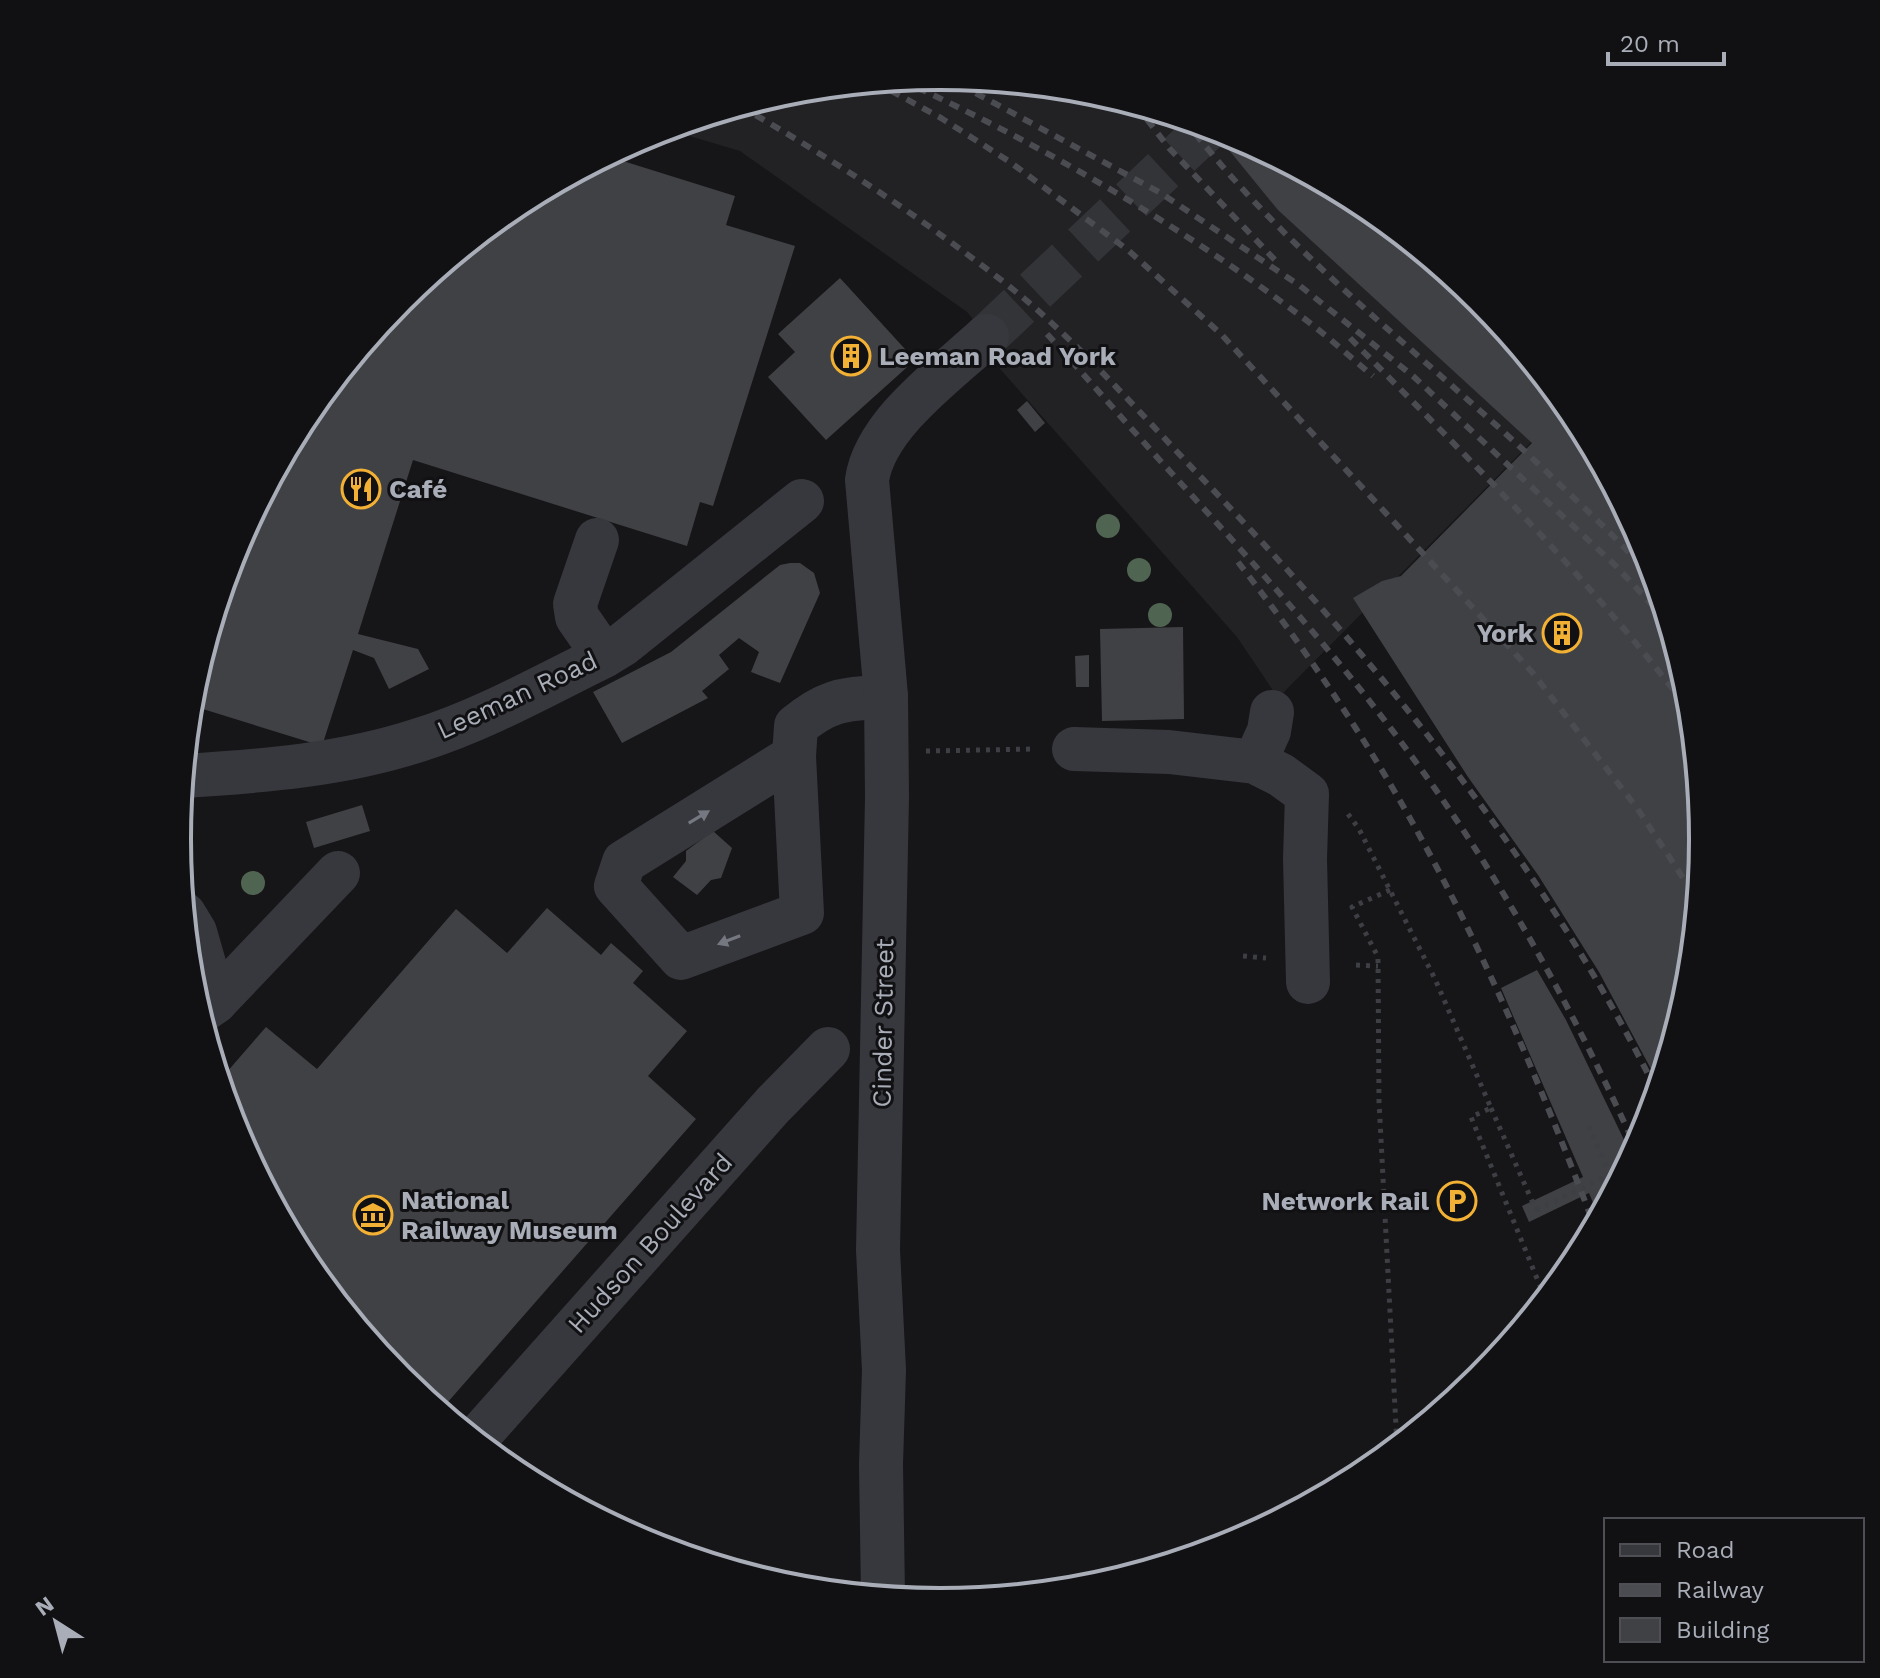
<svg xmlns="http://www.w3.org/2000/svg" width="1880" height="1678" viewBox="0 0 1880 1678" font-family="'Work Sans',sans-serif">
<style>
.built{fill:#222225}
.building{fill:#404145}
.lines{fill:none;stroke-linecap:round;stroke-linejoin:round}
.minor-tunnel{stroke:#333438;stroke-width:44;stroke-dasharray:44 22;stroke-linecap:butt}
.path{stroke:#3d3f44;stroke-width:5;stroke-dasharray:4 6;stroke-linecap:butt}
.minor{stroke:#37383d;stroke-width:44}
.rail{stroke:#4a4c52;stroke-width:6;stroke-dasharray:10 8;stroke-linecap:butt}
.path-bridge{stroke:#3d3f44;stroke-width:5;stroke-dasharray:4 6;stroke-linecap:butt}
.tree{fill:#506452}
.oneway{fill:#757881}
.labels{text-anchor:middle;stroke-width:6;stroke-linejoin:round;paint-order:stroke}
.poi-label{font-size:26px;font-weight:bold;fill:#a8adb8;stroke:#111113;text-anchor:start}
.street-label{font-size:26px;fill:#a8adb8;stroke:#111113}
.rim{fill:none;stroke:#a8adb8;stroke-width:4}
</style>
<rect width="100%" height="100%" fill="#161618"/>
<path class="built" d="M940 76 1089 91 1232 134 1364 205 1480 300 1567 406 1278 698 1237 637 993 361 1002 354 967 312 740 151 666 129 792 91Z"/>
<g class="building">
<path d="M1211 128 1232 134 1364 205 1480 300 1575 415 1645 547 1688 691 1703 839 1688 988 1659 1084 1599 972 1538 875 1468 777 1353 598 1382 581 1401 576 1532 443 1278 210Z"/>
<path d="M607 156 735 196 726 225 795 246 713 506 700 502 687 546 413 460 358 634 418 649 429 669 389 689 374 658 353 650 322 746 190 705 192 690 235 547 306 415 401 299 516 204Z"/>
<path d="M840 278 915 360 826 440 768 377 795 352 778 334Z"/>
<path d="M1027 401 1045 423 1035 432 1017 410Z"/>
<path d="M790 563H800L814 573 820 593 780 683 751 672 759 652 739 638 719 655 729 669 702 691 708 698 622 743 593 692 671 652 780 565Z"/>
<path d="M1183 627 1184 719 1102 721 1100 629Z"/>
<path d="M1089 655V687H1076L1075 656Z"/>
<path d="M362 805 370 831 314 848 306 822Z"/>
<path d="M713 831 732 848 721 878 711 880 697 895 673 877 686 861V851Z"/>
<path d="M547 908 601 955 611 943 643 971 633 983 687 1031 648 1076 696 1119 440 1411 400 1378 305 1263 235 1131 220 1080 266 1027 317 1069 456 909 507 953Z"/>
<path d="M1537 970 1566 1020 1628 1148 1638 1143 1599 1217 1589 1193 1529 1222 1522 1206 1583 1177 1501 988Z"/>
</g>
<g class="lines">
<path class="minor-tunnel" d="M987 336 1209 127"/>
<g class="path">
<path d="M926 751 1036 749"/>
<path d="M1348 814 1359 829 1435 979 1491 1108 1471 1117 1545 1298"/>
<path d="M1390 890 1352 907 1378 957 1379 1101 1397 1446"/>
<path d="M1243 956 1266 958"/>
<path d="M1356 965 1378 966"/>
<path d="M1491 1108 1536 1210"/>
<path d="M1589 1126 1615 1187"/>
</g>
<g class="minor">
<path d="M597 540 575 604 577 617 604 656"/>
<path d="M1074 749 1169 752 1255 762 1281 775 1307 794 1305 859 1308 982"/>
<path d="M794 756 624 862 616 886 681 958 802 913 794 756 796 726C830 698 844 700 886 696"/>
<path d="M1255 762 1269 731 1272 712"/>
<path d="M183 776C263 771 343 765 419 740 483 720 543 686 604 656L622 645 802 501"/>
<path d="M184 914 195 932 215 1002"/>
<path d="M199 1013 215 1002 338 873"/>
<path d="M475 1440 773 1105 828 1049"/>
<path d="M883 1596 881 1464 884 1370 878 1250 887 797 886 696 867 480C875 424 946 374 987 336"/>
</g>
<g class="rail">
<path d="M944 76 1159 192 1299 285 1413 376 1616 566 1668 622"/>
<path d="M901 80C1040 144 1175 222 1298 314 1324 333 1348 355 1373 376"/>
<path d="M875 82 941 118 1010 162 1128 250 1221 334 1532 672 1637 808 1697 899"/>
<path d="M1136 105 1169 148 1275 260"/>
<path d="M740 106C818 151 892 198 964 252 991 272 1019 293 1044 316 1098 365 1147 420 1197 473 1375 659 1542 859 1657 1092"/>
<path d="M1184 119C1288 256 1428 358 1551 476 1588 512 1626 545 1657 586"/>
<path d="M1047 334C1090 381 1132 430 1176 478 1256 566 1336 654 1407 750 1498 872 1573 1009 1636 1148"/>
<path d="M1350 338C1468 458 1589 577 1691 713"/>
<path d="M1238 562C1300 642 1357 725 1407 813 1481 943 1541 1085 1594 1225"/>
</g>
<path class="path-bridge" d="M1536 1210 1626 1167"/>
</g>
<g class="tree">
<circle cx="1108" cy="526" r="12"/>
<circle cx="1139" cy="570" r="12"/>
<circle cx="1160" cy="615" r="12"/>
<circle cx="253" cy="883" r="12"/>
</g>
<defs><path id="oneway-solid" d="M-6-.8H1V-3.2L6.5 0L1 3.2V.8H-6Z" transform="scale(2)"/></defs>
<g class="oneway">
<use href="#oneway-solid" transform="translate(699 817) rotate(-31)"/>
<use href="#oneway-solid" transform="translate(729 940) rotate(159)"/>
</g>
<defs>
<symbol id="building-ring" viewBox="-11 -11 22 22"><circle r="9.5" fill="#111113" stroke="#f2b134" stroke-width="1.5"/><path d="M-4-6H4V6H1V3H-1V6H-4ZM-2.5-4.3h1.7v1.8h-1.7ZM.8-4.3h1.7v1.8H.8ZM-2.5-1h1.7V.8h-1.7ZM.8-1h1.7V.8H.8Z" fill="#f2b134"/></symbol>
<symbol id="restaurant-ring" viewBox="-11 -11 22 22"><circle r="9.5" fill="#111113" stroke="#f2b134" stroke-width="1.5"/><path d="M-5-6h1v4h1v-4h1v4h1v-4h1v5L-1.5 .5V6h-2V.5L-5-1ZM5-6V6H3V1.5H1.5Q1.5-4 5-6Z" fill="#f2b134"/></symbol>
<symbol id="parking-ring" viewBox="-11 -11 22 22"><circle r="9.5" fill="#111113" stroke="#f2b134" stroke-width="1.5"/><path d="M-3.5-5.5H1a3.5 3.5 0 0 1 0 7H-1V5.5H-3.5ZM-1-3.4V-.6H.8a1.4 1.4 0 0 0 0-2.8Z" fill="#f2b134"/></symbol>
<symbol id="museum-ring" viewBox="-11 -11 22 22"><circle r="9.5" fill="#111113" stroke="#f2b134" stroke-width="1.5"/><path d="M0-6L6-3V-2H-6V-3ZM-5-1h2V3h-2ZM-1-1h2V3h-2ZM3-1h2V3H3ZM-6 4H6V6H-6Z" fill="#f2b134"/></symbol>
</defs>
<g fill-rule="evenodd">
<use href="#building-ring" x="829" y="334" width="44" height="44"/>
<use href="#restaurant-ring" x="339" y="467" width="44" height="44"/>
<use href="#building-ring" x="1540" y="611" width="44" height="44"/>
<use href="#parking-ring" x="1435" y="1179" width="44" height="44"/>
<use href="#museum-ring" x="351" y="1193" width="44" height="44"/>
</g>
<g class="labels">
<g class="poi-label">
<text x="879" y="365">Leeman Road York</text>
<text x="389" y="498">Café</text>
<text x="1534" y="642" text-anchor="end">York</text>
<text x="401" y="1209">National<tspan x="401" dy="30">Railway Museum</tspan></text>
<text x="1429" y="1210" text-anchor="end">Network Rail</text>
</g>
<g class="street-label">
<text transform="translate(517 695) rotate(-25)" y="9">Leeman Road</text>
<text transform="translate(883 1023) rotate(-89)" y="9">Cinder Street</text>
<text transform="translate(650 1243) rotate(-48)" y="9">Hudson Boulevard</text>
</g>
</g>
<path d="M0 0H1880V1678H0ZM191 839a749 749 0 1 1 1498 0a749 749 0 1 1-1498 0Z" fill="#111113" fill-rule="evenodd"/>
<path class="rim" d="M191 839a749 749 0 1 1 1498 0a749 749 0 1 1-1498 0Z"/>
<rect x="1604" y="1518" width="260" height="144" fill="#111113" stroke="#4d4f55" stroke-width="2"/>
<rect x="1620" y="1544" width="40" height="12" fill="#37383d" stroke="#4d4f55" stroke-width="2"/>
<text x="1676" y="1558" font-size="24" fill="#a8adb8">Road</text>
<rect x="1620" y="1584" width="40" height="12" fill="#4a4c52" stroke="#4d4f55" stroke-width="2"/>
<text x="1676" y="1598" font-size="24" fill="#a8adb8">Railway</text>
<rect x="1620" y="1618" width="40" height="24" fill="#404145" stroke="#4d4f55" stroke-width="2"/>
<text x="1676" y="1638" font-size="24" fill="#a8adb8">Building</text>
<g transform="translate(56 1622) rotate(324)" stroke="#111113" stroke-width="6" paint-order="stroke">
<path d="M0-6L14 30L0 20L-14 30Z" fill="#a8adb8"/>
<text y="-12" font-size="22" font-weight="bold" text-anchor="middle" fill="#a8adb8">N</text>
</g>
<path d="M1608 52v12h116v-12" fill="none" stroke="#a8adb8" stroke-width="4"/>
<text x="1620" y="52" font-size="24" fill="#a8adb8" stroke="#111113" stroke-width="6" paint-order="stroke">20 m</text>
</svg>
